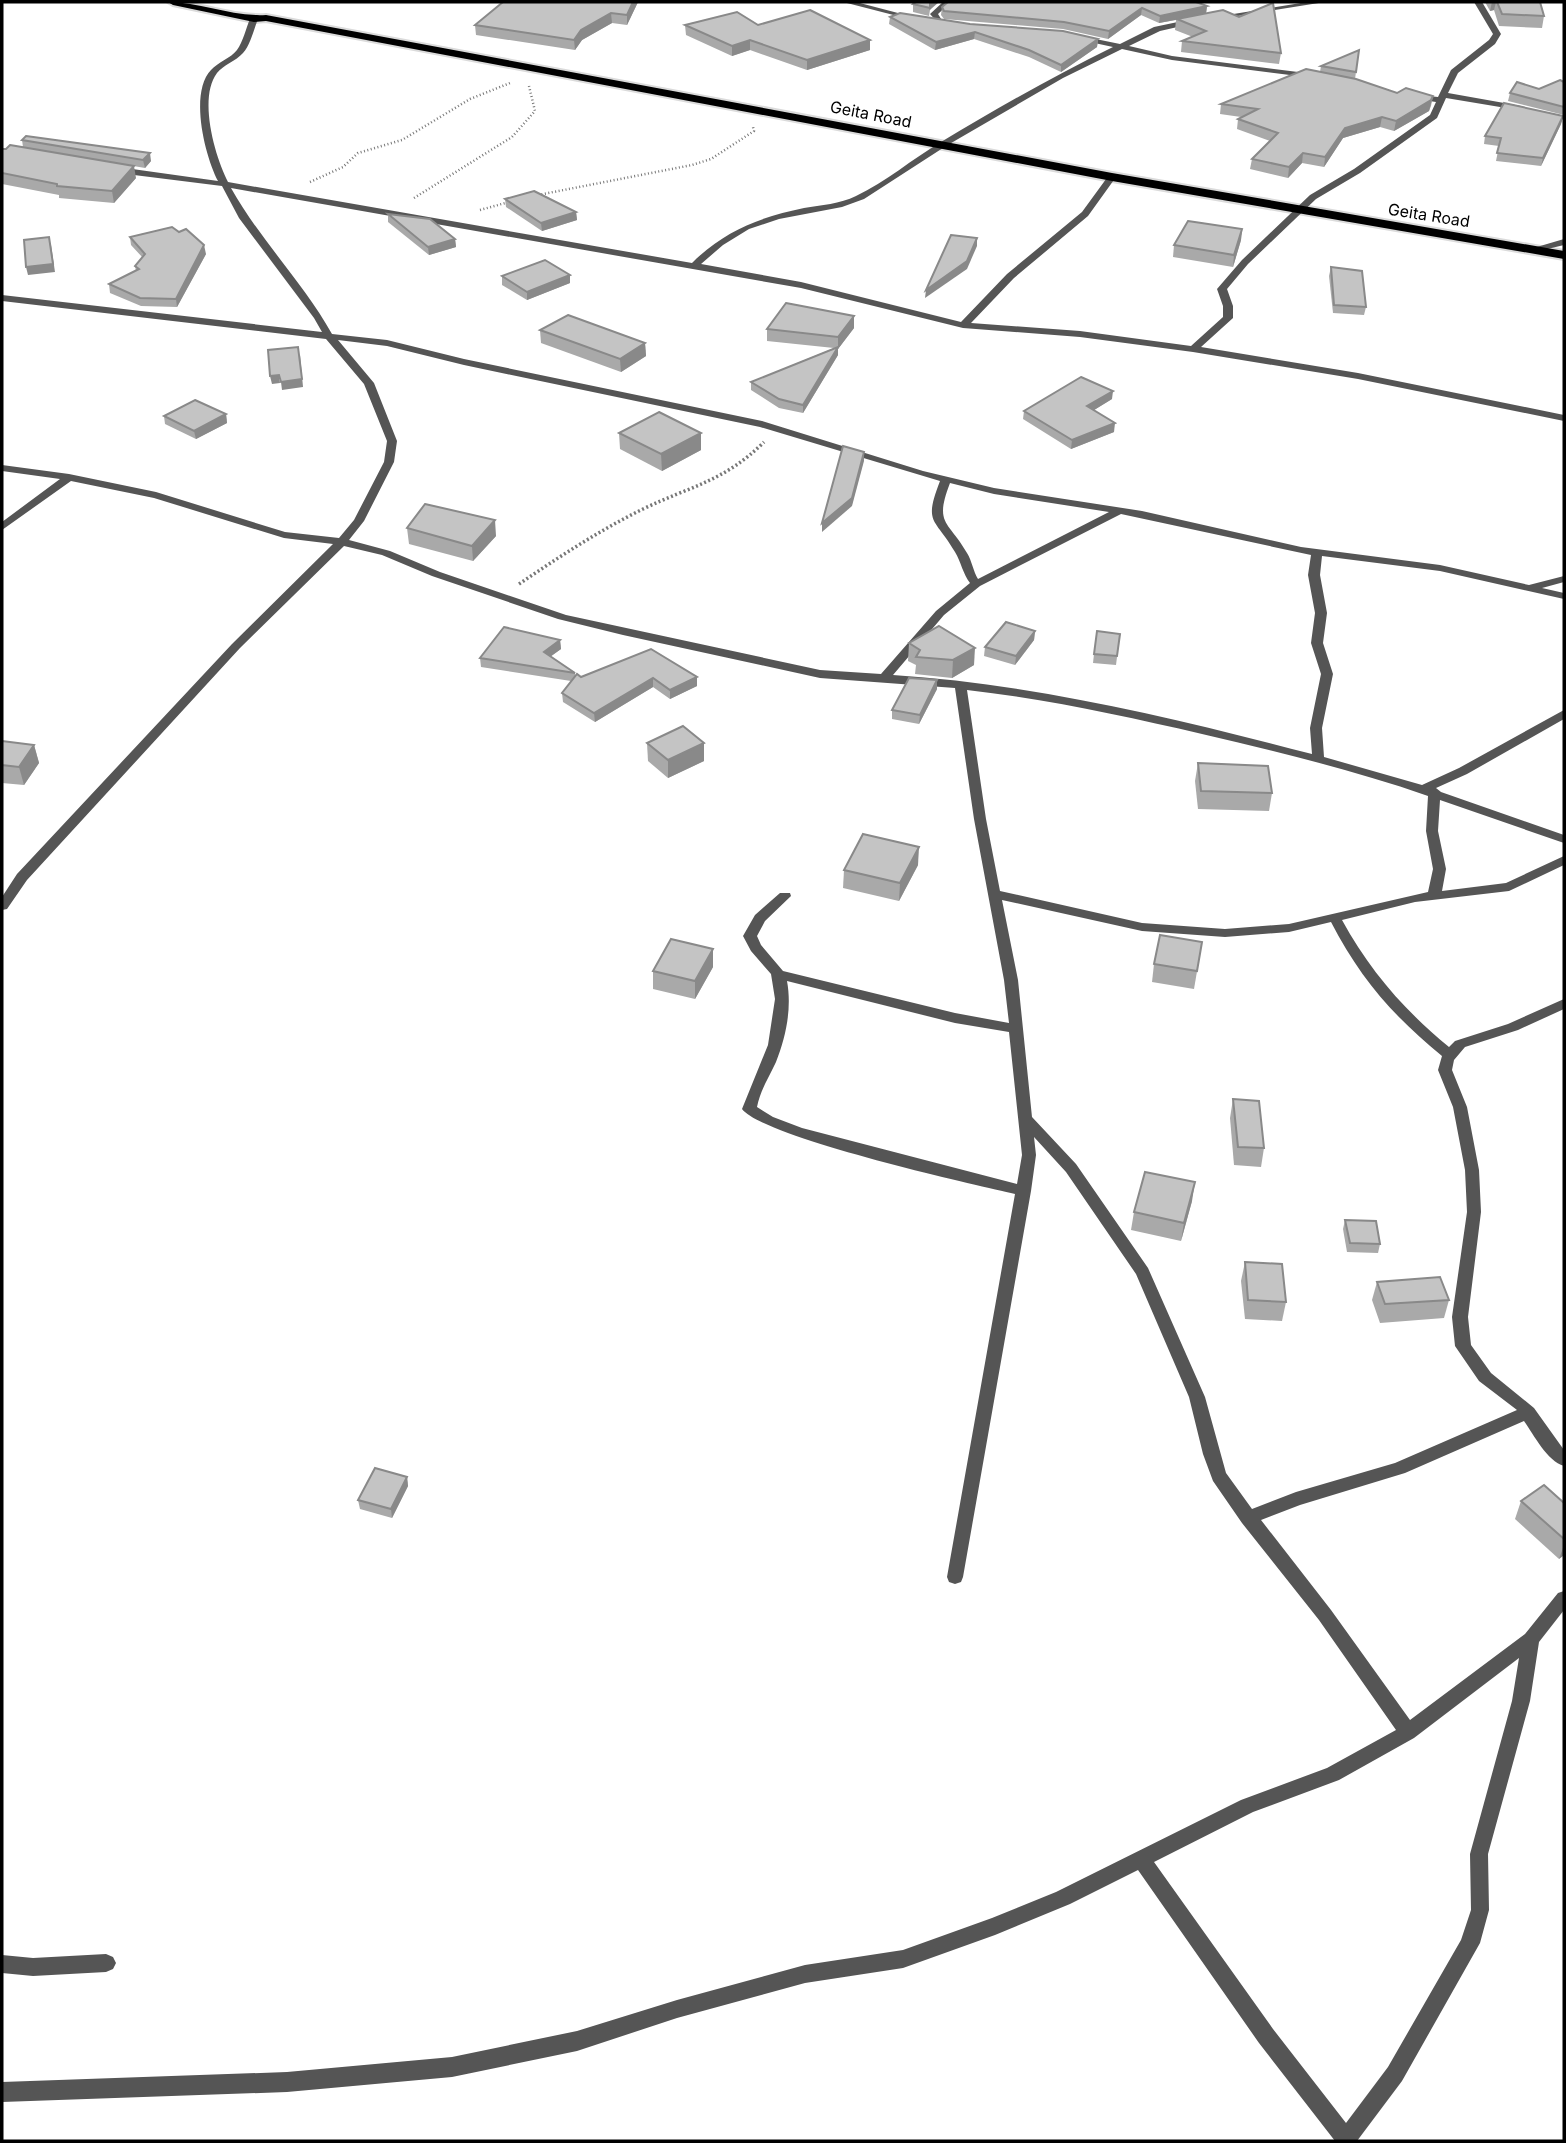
<svg xmlns="http://www.w3.org/2000/svg" width="1566" height="2143" viewBox="0 0 1566 2143" font-family="Inter,sans-serif">
<style>
.lines{fill:none;stroke-linecap:round;stroke-linejoin:round}
.trunk-casing{stroke:#dbdbdb;stroke-width:4}
.path-far1{stroke:#777;stroke-width:2.5;stroke-dasharray:1 2.5;stroke-linecap:butt}
.path{stroke:#777;stroke-width:3.5;stroke-dasharray:2 2.5;stroke-linecap:butt}
.minor{fill:#555;fill-rule:evenodd}
.trunk{fill:#000;fill-rule:evenodd}
.wall{fill:#a9a9a9}
.shaded-wall{fill:#898989}
.building{fill:#c4c4c4;stroke:#898989;stroke-width:2}
.labels{text-anchor:middle;stroke-width:5;stroke-linejoin:round;paint-order:stroke}
.far-street-label{font-size:16px;fill:#000;stroke:#fff}
</style>
<rect width="100%" height="100%" fill="#fff"/>
<g class="lines">
<defs>
<path id="trunk" d="M168 2C201 2 233 17 266 15L1112 173 1564 251V259L1112 181 266 21 254 22 173 5Z"/>
</defs>
<use href="#trunk" class="trunk-casing"/>
<g class="path-far1">
<path d="M310 182 343 167 358 153 402 140 470 99 510 83"/>
<path d="M538 195 692 165 711 159 754 131 753 127"/>
<path d="M414 198 512 137 535 111 529 86"/>
<path d="M480 210 509 202"/>
</g>
<path class="path" d="M519 584C559 557 600 530 643 509 691 486 725 481 764 442"/>
<g class="minor">
<path d="M843 2H856L917 18 913 20Z"/>
<path d="M943 2H951L938 14 943 22 939 24 930 14Z"/>
<path d="M1307 2H1325L1219 19 1215 17Z"/>
<path d="M1474 2H1482L1501 34 1495 44 1458 73 1448 93 1521 106 1524 107V111L1446 98 1437 118 1360 173 1316 199 1248 264 1227 289 1233 306V318L1201 347 1358 373 1564 415V421L1358 379 1193 352 1080 337 963 328 801 288 231 188C260 240 303 282 332 334L387 340 464 359 762 421 923 471 994 488 1142 511 1301 547 1440 565 1529 585 1564 576V582L1542 588 1564 593V599L1440 571 1322 556 1320 575 1327 613 1323 643 1333 674 1322 728 1324 757 1422 785 1459 768 1564 710V719L1467 774 1436 788 1441 792 1564 835V843L1440 800 1438 831 1446 869 1442 891 1506 883 1564 856V865L1509 891 1415 902 1342 920C1370 971 1404 1010 1449 1047L1455 1041 1508 1024 1564 999V1009L1518 1030 1465 1047 1454 1060 1452 1070 1467 1107 1479 1170 1481 1212 1468 1317 1471 1345 1491 1373 1534 1408 1564 1450V1466C1547 1461 1534 1435 1524 1421L1405 1473 1300 1505 1261 1520 1331 1610 1410 1720 1525 1634 1558 1593 1564 1591V1610L1539 1642 1530 1701 1488 1854 1489 1910 1480 1943 1402 2081 1357 2141H1335L1259 2043 1138 1870 1070 1904 995 1935 903 1968 805 1983 677 2018 577 2051 452 2077 287 2092 2 2102V2082L287 2072 452 2057 577 2031 677 2000 805 1965 903 1950 992 1918 1056 1892 1241 1800 1327 1768 1396 1730 1319 1620 1242 1523 1213 1481 1203 1454 1189 1397 1136 1274 1066 1172 1034 1137 1036 1155 1031 1191 963 1577 961 1582 955 1584 949 1582 947 1577 1015 1194C970 1184 763 1137 742 1109L768 1045 775 999 771 974 751 951 743 936 755 915 780 893H790L791 896 765 921 757 936 761 945 783 971 955 1013 1009 1023 1004 980 974 819 955 688 820 678 623 635 558 619 432 576 382 555 344 546 240 648 27 880 7 909 2 910V897L17 874 232 644 333 544 284 538 154 498 71 481 2 530V522L60 479 2 471V465L69 474 156 492 285 532 339 538 354 520 384 462 387 441 364 384 326 339 2 301V295L322 332 314 318 239 218 222 186 118 173 114 170 118 167 218 181C205 156 189 93 211 70 218 62 231 58 237 50 243 42 246 28 250 19L254 17 258 19C254 29 250 46 243 53 236 61 223 65 217 73 198 98 215 157 228 182L692 263C724 231 760 217 804 208 821 205 840 204 856 196 886 182 912 159 941 142 997 108 1054 76 1113 47L1076 39V35L1120 44 1154 27 1192 19H1195V23L1160 31 1129 46 1172 56 1314 74 1318 76 1314 78 1172 60 1122 49 1063 78 946 146 864 199 842 207 779 219 749 229 723 245 701 264 801 282 961 322 1007 274 1082 212 1109 175 1112 174 1116 177 1088 216 1014 278 971 323 1080 331 1191 346 1223 317V306L1217 289 1242 260 1310 195 1354 169 1430 115 1436 102 1410 98V94L1438 97 1451 70 1489 40 1493 34ZM338 340 387 346 464 365 760 427 940 481C923 525 935 517 955 552 961 562 963 574 970 583L936 611 881 674 820 670 566 615 440 572 390 551 349 540 364 521 394 462 397 441 374 383ZM950 483 994 494 1109 512 978 579C973 571 972 561 967 553 948 520 934 525 950 483ZM1121 514 1311 555 1308 575 1315 613 1311 643 1321 674 1310 728 1312 754C1174 718 1034 684 893 675L944 615 980 586ZM967 690C1046 699 1124 716 1202 734 1278 752 1354 770 1428 796L1426 831 1433 869 1428 892 1289 924 1225 929 1142 923 1000 891 986 819ZM1002 900 1142 931 1225 937 1289 932 1331 922C1360 978 1393 1016 1442 1056L1438 1070 1453 1107 1465 1170 1467 1212 1452 1317 1455 1346 1479 1381 1517 1410 1395 1463 1296 1492 1252 1509 1226 1473 1205 1397 1148 1268 1076 1164 1032 1117 1018 980ZM787 981 955 1023 1009 1032 1022 1155 1017 1184 802 1128 773 1117 757 1107C760 1091 769 1077 776 1062 786 1037 792 1008 787 981ZM1519 1658 1512 1701 1470 1854 1471 1910 1461 1940 1388 2067 1346 2123 1273 2029 1154 1862 1253 1812 1339 1780 1414 1738Z"/>
<path d="M1564 239V245L1535 252 1530 249Z"/>
<path d="M106 1954 113 1957 116 1963 113 1969 106 1972 33 1976 2 1973V1955L33 1958Z"/>
</g>
<use href="#trunk" class="trunk"/>
</g>
<g class="wall">
<path d="M638 2 627 25 612 23 582 40 575 50 476 35 475 25Z"/>
<path d="M916 2H939L930 10 929 16 913 12V4Z"/>
<path d="M1485 2H1540L1544 16 1542 28 1499 26 1494 10 1490 11Z"/>
<path d="M1207 6 1206 13 1281 53 1279 64 1181 52 1182 41 1193 37 1175 30 1176 20 1159 23 1141 15 1108 39 1063 29 944 19 941 15 942 7Z"/>
<path d="M890 17 970 24 1098 39 1097 47 1061 72 1029 57 974 39 935 50 889 24Z"/>
<path d="M685 25H758L870 40V50L807 70 750 50 732 56 686 35Z"/>
<path d="M1321 66 1356 72 1355 79 1397 93 1433 96 1431 106 1429 111 1394 131 1380 127 1343 138 1324 167 1302 163 1288 178 1250 169 1252 159 1270 141 1237 129 1238 119 1241 117 1220 114 1221 104 1320 72Z"/>
<path d="M1564 82V115L1508 101 1510 93 1539 89Z"/>
<path d="M1563 116 1561 124 1541 166 1496 161 1499 146 1484 144 1485 136Z"/>
<path d="M22 140 151 161 145 168 23 147Z"/>
<path d="M2 149 136 178 114 203 59 198V195L2 184Z"/>
<path d="M505 199 576 212 577 220 542 231 506 207Z"/>
<path d="M388 214 455 239 456 247 429 255 388 222Z"/>
<path d="M1242 229 1241 240 1233 267 1173 257 1174 245Z"/>
<path d="M130 237 206 254 177 307 141 306 110 293 109 284 136 271 135 266 143 258 131 245Z"/>
<path d="M1331 267 1366 307 1364 315 1333 313 1329 276Z"/>
<path d="M570 275V283L527 300 502 285V276Z"/>
<path d="M854 328 838 349V355L803 413 779 408 751 390V382L834 348 767 341V329Z"/>
<path d="M540 330 645 343 646 356 621 372 541 343Z"/>
<path d="M1112 399 1094 410 1114 432 1071 449 1023 419 1024 411Z"/>
<path d="M226 414 227 423 196 439 165 424 164 416Z"/>
<path d="M619 433H701V450L662 471 620 449Z"/>
<path d="M407 528 496 536 473 561 409 544Z"/>
<path d="M1035 631 1034 640 1015 665 984 656 985 647Z"/>
<path d="M1120 634 1116 665 1093 663 1094 654Z"/>
<path d="M560 640 561 649 550 657 575 673V677H581L651 649 697 686 670 699 653 687 595 722 563 702 562 693 571 681 481 667 480 658Z"/>
<path d="M909 643 974 665 952 678 915 674 916 665 908 661Z"/>
<path d="M937 680V689L919 724 892 719V710Z"/>
<path d="M2 741 34 745 39 763 24 785 2 783Z"/>
<path d="M647 743H704V761L668 778 648 761Z"/>
<path d="M1198 763 1272 793 1269 811 1198 809 1195 781Z"/>
<path d="M918 865 899 901 843 888 844 870Z"/>
<path d="M1202 942 1194 989 1152 982 1154 964Z"/>
<path d="M713 967 695 999 653 989V971Z"/>
<path d="M1233 1099 1264 1148 1261 1167 1234 1165 1230 1118Z"/>
<path d="M1192 1201 1181 1241 1131 1230 1134 1212Z"/>
<path d="M1345 1220 1380 1244 1378 1253 1347 1252 1343 1229Z"/>
<path d="M1245 1262 1286 1302 1282 1321 1245 1319 1241 1281Z"/>
<path d="M1377 1282 1449 1300 1444 1318 1380 1323 1372 1300Z"/>
<path d="M407 1477 408 1486 392 1518 360 1509 358 1500Z"/>
<path d="M1521 1501 1564 1503V1555L1559 1559 1515 1519Z"/>
</g>
<g class="shaded-wall">
<path d="M633 2H638L627 25V15Z"/>
<path d="M931 2H939L929 10 930 3Z"/>
<path d="M1492 2H1496L1494 10 1490 11Z"/>
<path d="M1207 6 1206 14 1159 23 1160 16Z"/>
<path d="M1142 8 1141 15 1108 39 1109 31Z"/>
<path d="M611 13 612 23 582 40 575 50 574 40 581 30Z"/>
<path d="M975 32 974 39 935 50 936 42Z"/>
<path d="M1098 39 1097 47 1061 72V65Z"/>
<path d="M750 40V50L732 56V46Z"/>
<path d="M870 40V50L807 70V60Z"/>
<path d="M1433 96 1429 111 1394 131 1396 121Z"/>
<path d="M1563 116 1561 124 1541 166 1543 158Z"/>
<path d="M1382 117 1380 127 1343 138 1324 167 1325 157 1345 128Z"/>
<path d="M150 153 151 161 145 168 143 160Z"/>
<path d="M1303 153 1302 163 1288 178 1289 167Z"/>
<path d="M134 166 136 178 114 203 112 191Z"/>
<path d="M576 212 577 220 542 231 541 223Z"/>
<path d="M1242 229 1241 240 1233 267 1234 255Z"/>
<path d="M977 238V246L967 269 925 298 926 290Z"/>
<path d="M455 239 456 247 429 255 428 247Z"/>
<path d="M51 245 55 272 28 275 26 267Z"/>
<path d="M204 245 206 254 177 307 176 299Z"/>
<path d="M570 275V283L527 300V292Z"/>
<path d="M854 316V328L838 349V337Z"/>
<path d="M645 343 646 356 621 372 620 359Z"/>
<path d="M838 347V355L803 413V405Z"/>
<path d="M300 355 303 387 282 390 281 382Z"/>
<path d="M279 375 280 383 272 384 270 376Z"/>
<path d="M1113 391 1112 399 1086 415 1087 406Z"/>
<path d="M226 414 227 423 196 439 194 431Z"/>
<path d="M1115 423 1114 432 1071 449 1072 440Z"/>
<path d="M701 433V450L662 471 661 454Z"/>
<path d="M864 452V461L852 506 822 532V523Z"/>
<path d="M495 520 496 536 473 561 472 546Z"/>
<path d="M1035 631 1034 640 1015 665 1016 656Z"/>
<path d="M560 640 561 649 544 661V652Z"/>
<path d="M975 648 974 665 952 678 953 660Z"/>
<path d="M697 677V686L670 699V690Z"/>
<path d="M653 678V687L595 722 594 713Z"/>
<path d="M937 680V689L919 724 920 715Z"/>
<path d="M704 743V761L668 778V760Z"/>
<path d="M34 745 39 763 24 785 19 767Z"/>
<path d="M919 847 918 865 899 901 900 883Z"/>
<path d="M713 949V967L695 999V981Z"/>
<path d="M1195 1182 1192 1201 1181 1241 1184 1223Z"/>
<path d="M407 1477 408 1486 392 1518 391 1509Z"/>
<path d="M1564 1545V1555L1559 1559Z"/>
</g>
<g class="building">
<path d="M503 2H633L627 15 611 13 581 30 574 40 475 25Z"/>
<path d="M916 2H931L930 3V8L913 4Z"/>
<path d="M948 2H1196L1207 6 1160 16 1142 8 1109 31 1064 22 944 11 942 7Z"/>
<path d="M1497 2H1540L1544 16 1502 14Z"/>
<path d="M1273 3 1281 53 1182 41 1206 31 1177 19 1223 10 1239 17Z"/>
<path d="M810 10 870 40 807 60 750 40 732 46 685 25 737 12 758 25Z"/>
<path d="M900 13 970 24 1063 31 1098 39 1061 65 1029 50 975 32 936 42 890 17Z"/>
<path d="M1359 50 1356 72 1321 66Z"/>
<path d="M1306 69 1356 79 1397 93 1406 88 1433 96 1431 100 1396 121 1382 117 1345 128 1325 157 1303 153 1289 167 1252 159 1278 133 1238 119 1258 109 1221 104Z"/>
<path d="M1560 80 1564 82V107L1510 93 1517 82 1539 89Z"/>
<path d="M1504 103 1563 116 1543 158 1497 153 1501 138 1485 136Z"/>
<path d="M26 136 150 153 143 160 22 140Z"/>
<path d="M10 145 134 166 112 191 57 186V184L2 173V149H6Z"/>
<path d="M534 191 576 212 541 223 505 199Z"/>
<path d="M388 214 430 219 455 239 428 247Z"/>
<path d="M1188 221 1242 229 1234 255 1174 245Z"/>
<path d="M172 227 179 232 186 229 204 245 176 299 140 298 109 284 139 269 135 266 145 254 130 237Z"/>
<path d="M951 235 977 238 967 261 926 290Z"/>
<path d="M49 237 53 264 26 267 24 240Z"/>
<path d="M545 260 570 275 527 292 502 276Z"/>
<path d="M1331 267 1362 271 1366 307 1334 305Z"/>
<path d="M786 303 854 316 838 337 767 329Z"/>
<path d="M568 315 645 343 620 359 540 330Z"/>
<path d="M298 347 302 379 281 382 279 375 270 376 268 350Z"/>
<path d="M838 347 803 405 779 399 751 382Z"/>
<path d="M1081 377 1113 391 1087 406 1115 423 1072 440 1024 411Z"/>
<path d="M195 400 226 414 194 431 164 416Z"/>
<path d="M659 412 701 433 661 454 619 433Z"/>
<path d="M843 446 864 452 852 498 822 523Z"/>
<path d="M425 504 495 520 472 546 407 528Z"/>
<path d="M1006 622 1035 631 1016 656 985 647Z"/>
<path d="M939 626 975 648 953 660 916 657 920 650 909 643Z"/>
<path d="M504 627 560 640 544 652 575 673 480 658Z"/>
<path d="M1097 631 1120 634 1117 656 1094 654Z"/>
<path d="M651 649 697 677 670 690 653 678 594 713 562 693 577 674 581 677Z"/>
<path d="M909 678 937 680 920 715 892 710Z"/>
<path d="M683 726 704 743 668 760 647 743Z"/>
<path d="M2 741 34 745 19 767 2 765Z"/>
<path d="M1198 763 1268 766 1272 793 1201 791Z"/>
<path d="M863 834 919 847 900 883 844 870Z"/>
<path d="M1160 935 1202 942 1197 971 1154 964Z"/>
<path d="M671 939 713 949 695 981 653 971Z"/>
<path d="M1233 1099 1259 1101 1264 1148 1238 1147Z"/>
<path d="M1145 1172 1195 1182 1184 1223 1134 1212Z"/>
<path d="M1345 1220 1376 1221 1380 1244 1350 1243Z"/>
<path d="M1245 1262 1282 1264 1286 1302 1248 1300Z"/>
<path d="M1440 1277 1449 1300 1385 1304 1377 1282Z"/>
<path d="M375 1468 407 1477 391 1509 358 1500Z"/>
<path d="M1544 1485 1564 1503V1539L1521 1501Z"/>
</g>
<g class="labels">
<g class="far-street-label">
<text transform="translate(871 114) rotate(11)" y="6">Geita Road</text>
<text transform="translate(1429 215) rotate(9)" y="6">Geita Road</text>
</g>
</g>
<rect width="1566" height="2143" fill="none" stroke="#000000" stroke-width="7"/>
</svg>
